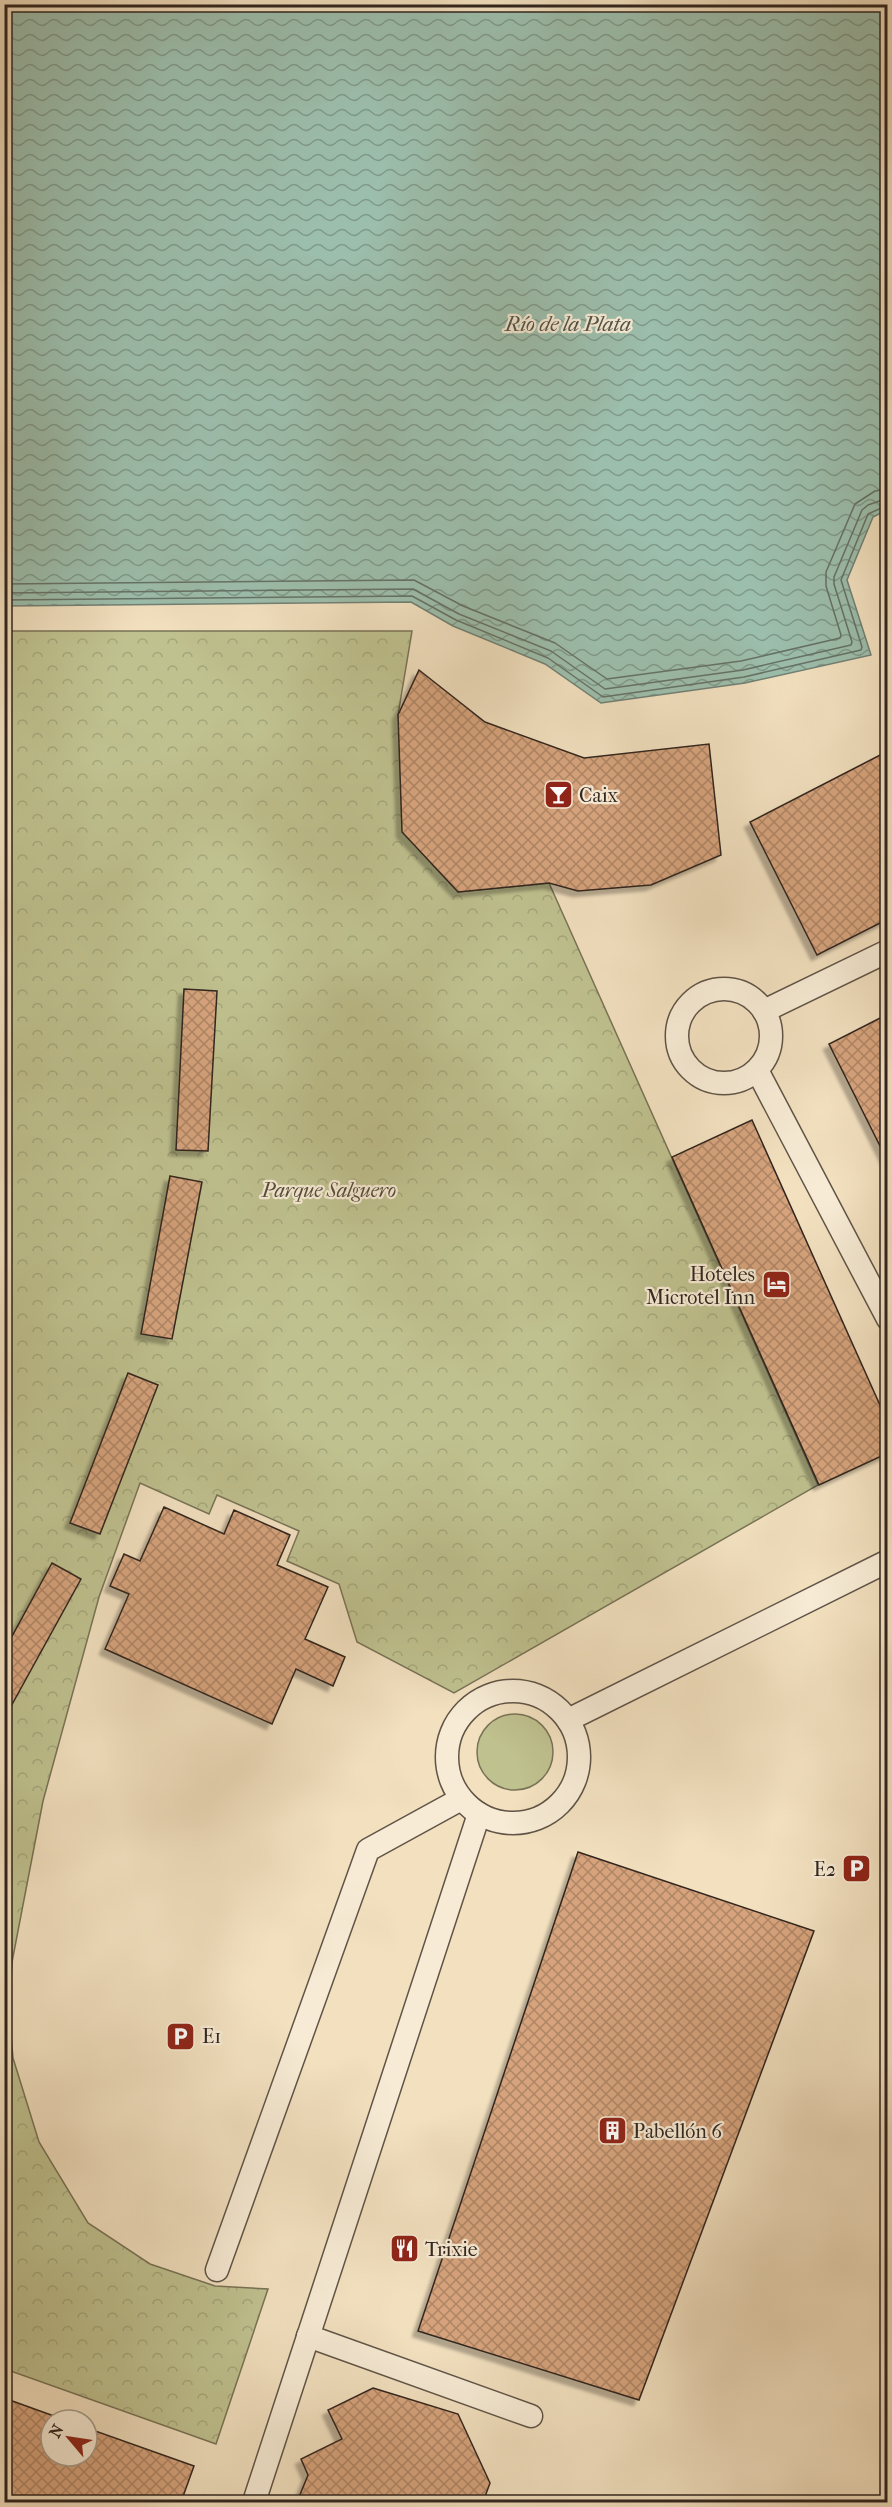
<svg xmlns="http://www.w3.org/2000/svg" width="892" height="2507" viewBox="0 0 892 2507" font-family="'IM FELL French Canon',serif">
<style>
.green{fill:#bfc18f;stroke:#787357;stroke-width:1.5}
.forest{fill:url(#forest-crowns);stroke:#787357;stroke-width:1.5}
.water{fill:url(#water-waves);stroke:#718174;stroke-width:1.5}
.lines{fill:none;stroke-linecap:round;stroke-linejoin:round}
.shore{stroke:#667266;stroke-width:1.5}
.building{fill:url(#building-cross-hatch);stroke:#30251f;stroke-width:1.5;filter:url(#shadow)}
.lane-casing{stroke:#605447;stroke-width:25}
.lane{stroke:#f7ebd5;stroke-width:22}
.labels{text-anchor:middle;stroke-width:4.5;stroke-linejoin:round;paint-order:stroke}
.poi-label{font-size:20px;fill:#30251f;stroke:#f7ebd5;text-anchor:start}
.park-label{font-size:20px;font-style:italic;fill:#544c3b;stroke:#f7ebd5}
.water-label{font-size:21px;font-style:italic;fill:#505349;stroke:#f7ebd5}
</style>
<defs>
<pattern id="forest-crowns" width="20" height="18" patternUnits="userSpaceOnUse" patternTransform="scale(1.5)"><rect width="20" height="18" fill="#bfc18f"/><path d="M2 6a3 3 0 1 1 6 0M12 15a3 3 0 1 1 6 0" fill="none" stroke="#a4a67b"/></pattern>
<pattern id="water-waves" width="16" height="10" patternUnits="userSpaceOnUse" patternTransform="scale(1.5)"><rect width="16" height="10" fill="#9cbeac"/><path d="M0 5q4-4 8 0t8 0" fill="none" stroke="#809a8b"/></pattern>
<pattern id="building-cross-hatch" width="8" height="8" patternUnits="userSpaceOnUse" patternTransform="scale(1.5)"><rect width="8" height="8" fill="#d6a37c"/><path d="M0 0l8 8M0 8l8-8" fill="none" stroke="#ae8565"/></pattern>
<filter id="shadow"><feDropShadow dx="-5.5" dy="5.5" stdDeviation="1.5" flood-color="#0004"/></filter>
</defs>
<rect width="100%" height="100%" fill="#f2e0bf"/>
<filter id="stains"><feTurbulence type="fractalNoise" baseFrequency=".00333" numOctaves="4"/><feColorMatrix values="0 0 0 0 .2 0 0 0 0 .09 0 0 0 0 .02 0 0 0 .5 -.17"/></filter>
<radialGradient id="worn" r=".72"><stop offset=".6" stop-color="#630" stop-opacity="0"/><stop offset="1" stop-color="#630" stop-opacity=".3"/></radialGradient>
<circle class="green" cx="515" cy="1752" r="38"/>
<path class="forest" d="M5 631H412L398 715 458 892 549 883 818 1485 454 1693 357 1642 339 1584 287 1561 299 1531 217 1495 209 1514 140 1483 99 1597 43 1801 12 1962 9 2014 13 2058 39 2142 88 2223 150 2264 215 2286 268 2289 216 2444 5 2369Z"/>
<path class="water" d="M4 5H887V510L873 517 847 580 871 655 745 683 601 703 545 664 453 626 411 602 5 606Z"/>
<g class="lines">
<g class="shore">
<path d="M4 584 414 580 463 606 555 643 607 679 741 661 840 638 841 635 826 586V572L855 504 875 491 888 489"/>
<path d="M4 593 413 589 459 614 551 651 605 689 743 670 851 645 852 642 834 584V577L862 510 868 505 888 498"/>
<path d="M4 600 412 596 456 620 548 658 603 697 744 677 861 650 862 647 841 580 868 514 888 505"/>
</g>
</g>
<g class="building">
<path d="M419 670 485 722 584 758 709 744 721 855 651 885 578 891 549 883 458 892 402 832 398 715Z"/>
<path d="M888 751V919L817 955 750 822Z"/>
<path d="M184 989 217 991 208 1151 176 1150Z"/>
<path d="M888 1014V1162L829 1044Z"/>
<path d="M752 1120 888 1423V1453L819 1485 672 1157Z"/>
<path d="M170 1176 202 1182 172 1339 141 1334Z"/>
<path d="M128 1373 158 1385 100 1534 70 1523Z"/>
<path d="M164 1507 224 1534 234 1510 290 1535 277 1565 328 1587 305 1639 345 1657 333 1686 296 1669 272 1724 105 1649 129 1594 110 1586 124 1554 140 1561Z"/>
<path d="M52 1563 81 1579 4 1719V1651Z"/>
<path d="M578 1852 814 1931 639 2400 418 2331Z"/>
<path d="M373 2388 458 2414 490 2483 483 2502H297L308 2475 301 2459 342 2439 328 2410Z"/>
<path d="M4 2398 65 2420H51V2456H87V2428L194 2466 181 2502H4Z"/>
</g>
<g class="lines">
<defs>
<g id="lane">
<circle cx="724" cy="1036" r="47"/>
<path d="M764 1011 888 951"/>
<path d="M757 1070 888 1319"/>
<circle cx="513" cy="1757" r="66"/>
<path d="M568 1720 888 1561"/>
<path d="M217 2270 368 1850 461 1799"/>
<path d="M308 2336 531 2416"/>
<path d="M254 2502 479 1814"/>
</g>
</defs>
<use href="#lane" class="lane-casing"/>
<use href="#lane" class="lane"/>
</g>
<defs>
<symbol id="bar-square" viewBox="-11 -11 22 22"><rect x="-9" y="-9" width="18" height="18" rx="4" fill="#8f2418" stroke="#f7ebd5"/><path d="M-6-5H6L.8 .8V4.5H3.5V6h-7V4.5H-.8V.8Z" fill="#fff"/></symbol>
<symbol id="hotel-square" viewBox="-11 -11 22 22"><rect x="-9" y="-9" width="18" height="18" rx="4" fill="#8f2418" stroke="#f7ebd5"/><path d="M-6-4.5h1.5V1H6V5H4.5V3h-9V5H-6ZM-4 0a1.8 1.8 0 1 1 3.6 0ZM.5 0V-2.5h3Q6-2.5 6 0Z" fill="#fff"/></symbol>
<symbol id="parking-square" viewBox="-11 -11 22 22"><rect x="-9" y="-9" width="18" height="18" rx="4" fill="#8f2418" stroke="#f7ebd5"/><path d="M-3.5-5.5H1a3.5 3.5 0 0 1 0 7H-1V5.5H-3.5ZM-1-3.4V-.6H.8a1.4 1.4 0 0 0 0-2.8Z" fill="#fff"/></symbol>
<symbol id="building-square" viewBox="-11 -11 22 22"><rect x="-9" y="-9" width="18" height="18" rx="4" fill="#8f2418" stroke="#f7ebd5"/><path d="M-4-6H4V6H1V3H-1V6H-4ZM-2.5-4.3h1.7v1.8h-1.7ZM.8-4.3h1.7v1.8H.8ZM-2.5-1h1.7V.8h-1.7ZM.8-1h1.7V.8H.8Z" fill="#fff"/></symbol>
<symbol id="restaurant-square" viewBox="-11 -11 22 22"><rect x="-9" y="-9" width="18" height="18" rx="4" fill="#8f2418" stroke="#f7ebd5"/><path d="M-5-6h1v4h1v-4h1v4h1v-4h1v5L-1.5 .5V6h-2V.5L-5-1ZM5-6V6H3V1.5H1.5Q1.5-4 5-6Z" fill="#fff"/></symbol>
</defs>
<g fill-rule="evenodd">
<use href="#bar-square" x="542" y="778" width="33" height="33"/>
<use href="#hotel-square" x="760" y="1268" width="33" height="33"/>
<use href="#parking-square" x="840" y="1852" width="33" height="33"/>
<use href="#parking-square" x="164" y="2020" width="33" height="33"/>
<use href="#building-square" x="596" y="2114" width="33" height="33"/>
<use href="#restaurant-square" x="388" y="2232" width="33" height="33"/>
</g>
<g class="labels">
<g class="poi-label">
<text x="579" y="802">Caix</text>
<text x="755" y="1281" text-anchor="end">Hoteles<tspan x="755" dy="23">Microtel Inn</tspan></text>
<text x="836" y="1876" text-anchor="end">E2</text>
<text x="202" y="2043">E1</text>
<text x="633" y="2138">Pabellón 6</text>
<text x="425" y="2256">Trixie</text>
</g>
<g class="park-label">
<text x="329" y="1197">Parque Salguero</text>
</g>
<g class="water-label">
<text x="568" y="331">Río de la Plata</text>
</g>
</g>
<rect width="892" height="2507" fill="none" stroke="#f2e0bf" stroke-width="24"/>
<rect x="6" y="6" width="880" height="2495" fill="none" stroke="#30251f" stroke-width="3"/>
<rect x="12" y="12" width="868" height="2483" fill="none" stroke="#30251f" stroke-width="1.5"/>
<g transform="translate(69 2438) rotate(299)"><circle r="28" fill="#f7ebd5" stroke="#a79c8c" stroke-width="1.5"/>
<path d="M0-4.5L10 22L0 15L-10 22Z" fill="#8f2418"/>
<text y="-9" font-size="16" font-weight="bold" text-anchor="middle" fill="#30251f">N</text>
</g>
<rect width="100%" height="100%" filter="url(#stains)"/>
<rect width="100%" height="100%" fill="url(#worn)"/>
</svg>
